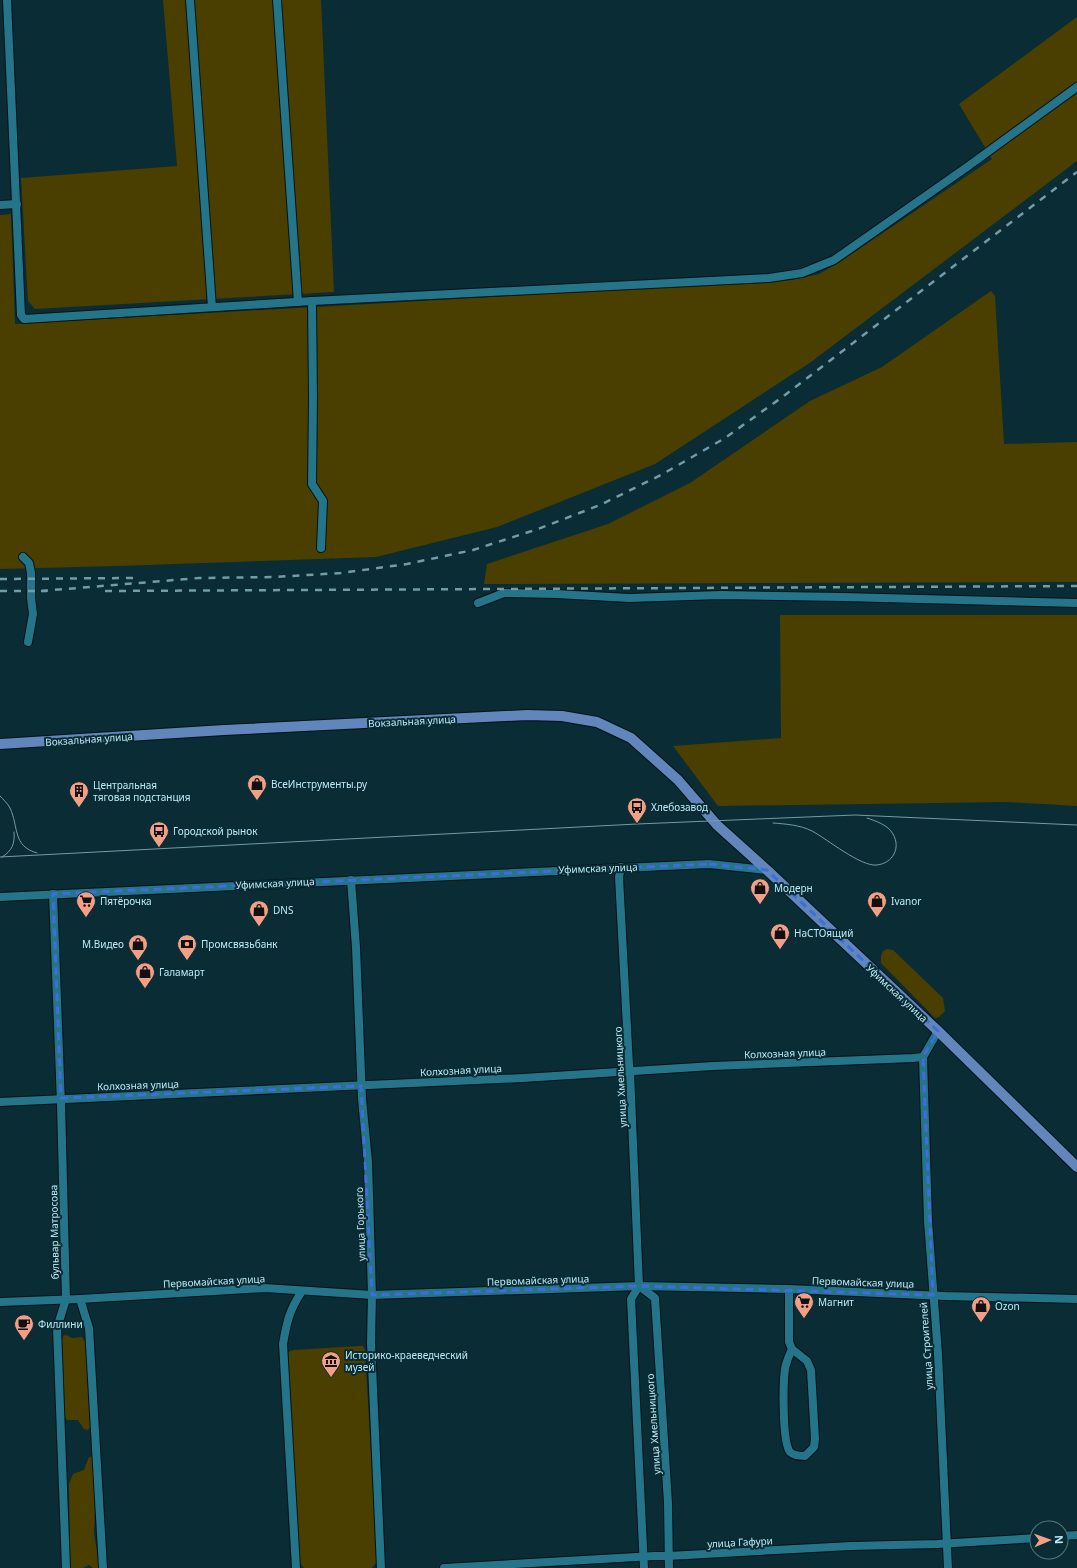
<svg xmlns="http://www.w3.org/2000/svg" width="1077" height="1568" viewBox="0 0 1077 1568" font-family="'Noto Sans',sans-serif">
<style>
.green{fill:#4b3f00}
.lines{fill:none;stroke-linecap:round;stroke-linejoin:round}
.minor-casing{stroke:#051216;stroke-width:10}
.major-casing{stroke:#051216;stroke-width:12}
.minor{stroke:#247589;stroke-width:8}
.major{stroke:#6186bb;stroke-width:10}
.tram{stroke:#729ca6;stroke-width:1}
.rail{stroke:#729ca6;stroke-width:2.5;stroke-dasharray:7 7;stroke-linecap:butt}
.marked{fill:none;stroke:#3d6dde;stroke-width:3;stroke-dasharray:8 5;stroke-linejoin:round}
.labels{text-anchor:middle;stroke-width:4;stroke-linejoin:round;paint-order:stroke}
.street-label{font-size:10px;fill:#bceaf7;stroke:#0a2c34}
.poi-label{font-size:10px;fill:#bceaf7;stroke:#0a2c34;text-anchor:start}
</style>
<rect width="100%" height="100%" fill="#0a2c34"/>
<g class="green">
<path d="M163 0H321L334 292 35 309 28 301 21 178 177 166Z"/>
<path d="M1077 17V161L811 362 655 464 497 527 376 557 117 566 0 569V215L11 214 15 324 792 280 819 274 840 262 992 159 959 104Z"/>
<path d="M991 291 995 296 1004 444 1077 442V582L484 584 487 564 608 524 690 483 810 401 882 367Z"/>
<path d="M780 615H1077V806L1006 802 718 806 673 746 781 738Z"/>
<path d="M887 949 893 950 943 998 945 1011 939 1017 935 1018 881 963V956L883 951Z"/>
<path d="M66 1335 72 1338 82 1337 85 1341 91 1426 88 1430 84 1429 78 1420H67L63 1415 64 1390 61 1343 63 1336Z"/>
<path d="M359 1346H363L365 1350 377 1561 372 1568H304L299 1562 286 1354 290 1351 294 1350Z"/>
<path d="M94 1456 96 1481 94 1534 100 1568H93L89 1565 83 1568H70L69 1484 73 1474 84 1470 89 1457Z"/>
</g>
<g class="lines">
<defs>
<g id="minor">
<path d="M7 0 21 315 24 319 312 301 769 278 802 273 834 260 967 167 1077 87"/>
<path d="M190 0 212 307"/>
<path d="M277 0 298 302"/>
<path d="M0 205 17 204"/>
<path d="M312 301 313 399 312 484 323 501 321 548"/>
<path d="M23 557 29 563 31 573V598L33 614 28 642"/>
<path d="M478 603 504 593 556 594 629 598 721 595 843 597 1077 603"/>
<path d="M621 867 619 877 629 1065 630 1072 639 1286 631 1299 644 1568"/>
<path d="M351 880 356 947 362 1099 368 1162 372 1295 371 1343 381 1568"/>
<path d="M53 894 61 1104 66 1299 57 1328 66 1568"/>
<path d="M0 897 709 864 767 870"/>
<path d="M938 1031 923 1057 928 1221 938 1354 948 1568"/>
<path d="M0 1102 523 1078 713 1066 913 1058 923 1057"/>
<path d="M639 1286 655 1298 668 1503 669 1568"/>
<path d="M789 1289V1342L792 1349 807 1361 811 1370 815 1439 814 1447 805 1456C800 1456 794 1456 790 1452 782 1442 783 1383 785 1369 786 1362 789 1356 792 1349"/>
<path d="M80 1299 89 1328 103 1568"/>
<path d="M0 1302 80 1299 265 1288 372 1295 639 1286 789 1289 945 1296 1077 1299"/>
<path d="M1061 1536 1077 1535"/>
<path d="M296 1568 283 1344C287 1321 289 1311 302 1291"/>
<path d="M444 1568 654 1556H668L851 1546 937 1544 1037 1538"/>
</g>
<path id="major" d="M0 744 224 730 527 715 562 716 597 722 631 738 678 780 717 825 767 870 938 1031 1077 1167"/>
</defs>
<use href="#minor" class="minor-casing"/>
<use href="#major" class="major-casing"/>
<use href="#minor" class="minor"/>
<use href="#major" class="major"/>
<g class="tram">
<path d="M0 796C3 799 8 804 10 808 19 827 12 846 37 853"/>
<path d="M773 823C786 824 800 825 812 831 827 839 861 867 877 865 893 863 901 848 893 834 888 825 876 821 867 818"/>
<path d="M0 857 637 824 855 815 1077 825"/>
<path d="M2 857C12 851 15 844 14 832"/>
</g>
<g class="rail">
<path d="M0 579 133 578"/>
<path d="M0 591H47"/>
<path d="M41 591 199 578 275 577 341 573 407 564 473 550 538 529 600 505 661 475 725 438 781 398 1077 172"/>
<path d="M105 591 1077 586"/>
</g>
</g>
<path class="marked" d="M709 864 767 870 938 1031 923 1057 933 1295 639 1286 372 1295 361 1086 61 1098 53 894Z"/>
<defs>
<symbol id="shop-pin" viewBox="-11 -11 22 30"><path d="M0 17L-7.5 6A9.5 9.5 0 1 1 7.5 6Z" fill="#f39f85" stroke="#0a2c34"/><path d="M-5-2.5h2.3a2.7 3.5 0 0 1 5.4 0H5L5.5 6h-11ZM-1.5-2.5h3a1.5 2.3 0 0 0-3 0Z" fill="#111"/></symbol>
<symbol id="building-pin" viewBox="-11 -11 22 30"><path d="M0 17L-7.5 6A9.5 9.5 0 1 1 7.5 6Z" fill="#f39f85" stroke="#0a2c34"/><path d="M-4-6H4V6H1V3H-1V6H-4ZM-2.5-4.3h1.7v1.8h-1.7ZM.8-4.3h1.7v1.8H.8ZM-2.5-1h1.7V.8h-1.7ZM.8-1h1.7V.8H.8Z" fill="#111"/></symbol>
<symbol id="bus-pin" viewBox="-11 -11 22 30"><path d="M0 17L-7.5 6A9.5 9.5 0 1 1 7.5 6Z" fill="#f39f85" stroke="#0a2c34"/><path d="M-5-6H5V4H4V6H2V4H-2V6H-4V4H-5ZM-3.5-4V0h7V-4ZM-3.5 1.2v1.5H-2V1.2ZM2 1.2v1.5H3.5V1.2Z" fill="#111"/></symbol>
<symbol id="supermarket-pin" viewBox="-11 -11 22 30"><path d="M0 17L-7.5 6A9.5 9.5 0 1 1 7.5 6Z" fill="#f39f85" stroke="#0a2c34"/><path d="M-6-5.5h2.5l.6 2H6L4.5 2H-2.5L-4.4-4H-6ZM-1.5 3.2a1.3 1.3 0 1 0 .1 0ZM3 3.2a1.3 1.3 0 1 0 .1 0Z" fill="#111"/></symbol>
<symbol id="bank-pin" viewBox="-11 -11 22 30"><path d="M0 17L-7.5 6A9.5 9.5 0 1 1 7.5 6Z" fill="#f39f85" stroke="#0a2c34"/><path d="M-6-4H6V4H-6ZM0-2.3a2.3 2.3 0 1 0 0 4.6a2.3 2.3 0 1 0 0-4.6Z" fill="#111"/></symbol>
<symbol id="cafe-pin" viewBox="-11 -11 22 30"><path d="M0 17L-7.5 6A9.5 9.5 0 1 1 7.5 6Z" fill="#f39f85" stroke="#0a2c34"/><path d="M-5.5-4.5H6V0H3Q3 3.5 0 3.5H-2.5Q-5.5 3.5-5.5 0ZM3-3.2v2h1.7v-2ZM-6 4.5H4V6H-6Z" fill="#111"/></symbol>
<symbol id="museum-pin" viewBox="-11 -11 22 30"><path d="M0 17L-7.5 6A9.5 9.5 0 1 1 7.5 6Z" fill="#f39f85" stroke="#0a2c34"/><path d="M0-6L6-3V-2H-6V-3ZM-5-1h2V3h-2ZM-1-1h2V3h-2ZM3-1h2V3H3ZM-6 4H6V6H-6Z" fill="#111"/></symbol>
</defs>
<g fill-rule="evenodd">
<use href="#shop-pin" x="246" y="773" width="22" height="30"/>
<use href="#building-pin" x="68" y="780" width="22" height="30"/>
<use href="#bus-pin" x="626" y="796" width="22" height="30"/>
<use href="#bus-pin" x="148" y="820" width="22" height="30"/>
<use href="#shop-pin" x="749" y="877" width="22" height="30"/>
<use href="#supermarket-pin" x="75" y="890" width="22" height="30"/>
<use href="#shop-pin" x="866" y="890" width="22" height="30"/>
<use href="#shop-pin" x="248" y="899" width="22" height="30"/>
<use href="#shop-pin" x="769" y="922" width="22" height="30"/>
<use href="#shop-pin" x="127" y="933" width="22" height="30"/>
<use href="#bank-pin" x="176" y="933" width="22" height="30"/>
<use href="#shop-pin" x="134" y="961" width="22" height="30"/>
<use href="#supermarket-pin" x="793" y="1291" width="22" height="30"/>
<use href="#shop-pin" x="970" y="1295" width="22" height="30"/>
<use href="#cafe-pin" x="13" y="1313" width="22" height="30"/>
<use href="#museum-pin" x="320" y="1350" width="22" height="30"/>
</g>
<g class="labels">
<g class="street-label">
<text transform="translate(412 721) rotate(-3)" y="4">Вокзальная улица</text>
<text transform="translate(89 739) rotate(-4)" y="4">Вокзальная улица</text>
<text transform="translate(598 868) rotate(-2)" y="4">Уфимская улица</text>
<text transform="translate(275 883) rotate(-3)" y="4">Уфимская улица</text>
<text transform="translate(897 993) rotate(43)" y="4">Уфимская улица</text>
<text transform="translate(785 1053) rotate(-2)" y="4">Колхозная улица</text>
<text transform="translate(461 1070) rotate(-3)" y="4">Колхозная улица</text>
<text transform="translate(620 1077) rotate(-93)" y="4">улица Хмельницкого</text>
<text transform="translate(138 1085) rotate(-2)" y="4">Колхозная улица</text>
<text transform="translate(360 1224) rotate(-92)" y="4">улица Горького</text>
<text transform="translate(54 1232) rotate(-91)" y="4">бульвар Матросова</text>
<text transform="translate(538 1280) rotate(-2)" y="4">Первомайская улица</text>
<text transform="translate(214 1281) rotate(-3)" y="4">Первомайская улица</text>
<text transform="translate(863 1282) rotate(2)" y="4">Первомайская улица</text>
<text transform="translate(926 1346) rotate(-94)" y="4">улица Строителей</text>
<text transform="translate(653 1424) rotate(-94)" y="4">улица Хмельницкого</text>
<text transform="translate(740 1542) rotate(-3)" y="4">улица Гафури</text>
</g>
<g class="poi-label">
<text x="271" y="788">ВсеИнструменты.ру</text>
<text x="93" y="789">Центральная<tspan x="93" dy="12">тяговая подстанция</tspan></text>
<text x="651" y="811">Хлебозавод</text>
<text x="173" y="835">Городской рынок</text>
<text x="774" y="892">Модерн</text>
<text x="100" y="905">Пятёрочка</text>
<text x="891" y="905">Ivanor</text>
<text x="273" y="914">DNS</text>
<text x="794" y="937">НаСТОящий</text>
<text x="124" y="948" text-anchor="end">М.Видео</text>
<text x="201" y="948">Промсвязьбанк</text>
<text x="159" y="976">Галамарт</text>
<text x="818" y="1306">Магнит</text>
<text x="995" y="1310">Ozon</text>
<text x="38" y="1328">Филлини</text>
<text x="345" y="1359">Историко-краеведческий<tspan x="345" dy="12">музей</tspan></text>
</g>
</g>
<g transform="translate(1049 1540) rotate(88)"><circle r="19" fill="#0a2c34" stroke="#517882"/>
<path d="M0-3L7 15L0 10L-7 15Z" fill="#f39f85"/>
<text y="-6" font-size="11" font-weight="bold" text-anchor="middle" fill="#bceaf7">N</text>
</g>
</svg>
